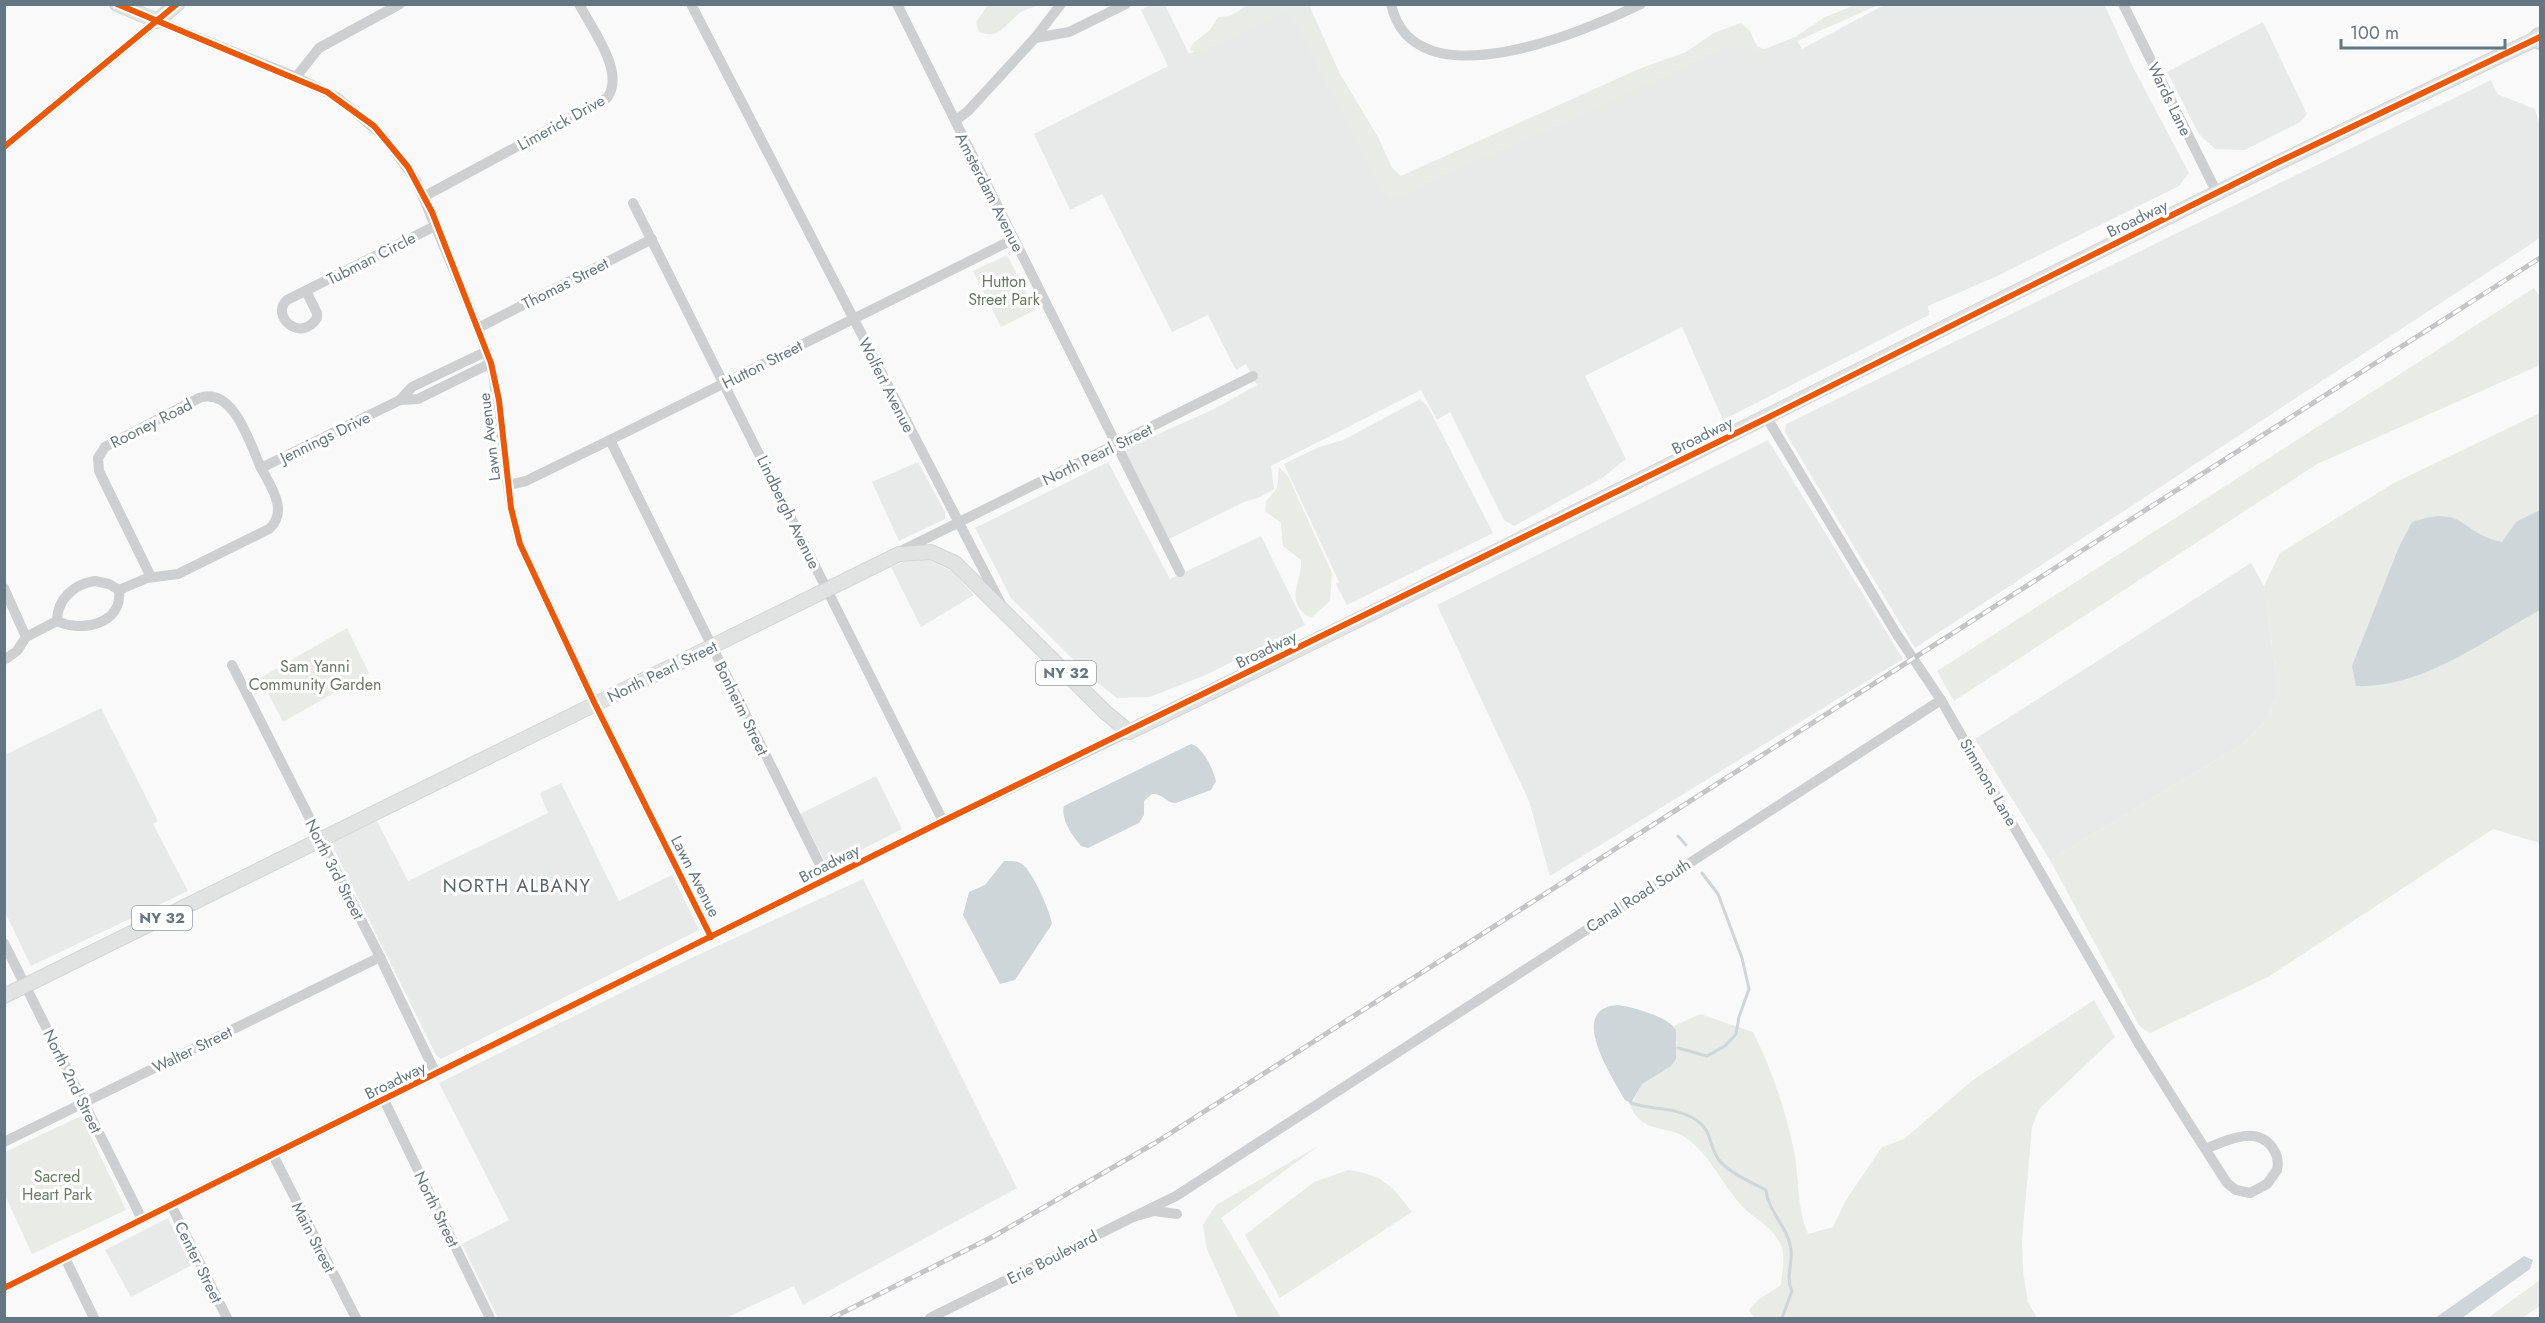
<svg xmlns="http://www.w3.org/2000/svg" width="2545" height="1323" viewBox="0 0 2545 1323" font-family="Jost,sans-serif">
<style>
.built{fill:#e8e9e9}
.green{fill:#e8ebe6}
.water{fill:#ced6d9}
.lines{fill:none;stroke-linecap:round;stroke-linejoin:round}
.stream{stroke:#ced6d9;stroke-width:3}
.major-casing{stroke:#d5d6d7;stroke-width:16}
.highway-casing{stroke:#d5d6d6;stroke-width:20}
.minor{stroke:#cecfd0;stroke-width:10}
.major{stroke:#e1e2e2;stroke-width:14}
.highway{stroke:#e1e2e2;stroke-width:16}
.rail-casing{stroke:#c3c5c6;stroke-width:5}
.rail{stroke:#fff;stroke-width:3;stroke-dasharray:9;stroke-linecap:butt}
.cycleway-casing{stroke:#fff;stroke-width:10}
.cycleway{stroke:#e8590c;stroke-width:6}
.labels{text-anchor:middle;stroke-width:6;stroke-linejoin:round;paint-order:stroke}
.shield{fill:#fff;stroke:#939fa8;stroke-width:1.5}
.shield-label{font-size:15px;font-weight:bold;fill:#657683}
.street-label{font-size:16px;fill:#657683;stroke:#fff}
.park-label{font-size:16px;fill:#687a64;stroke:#fff}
.neighbourhood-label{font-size:18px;letter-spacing:1.5px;fill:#57646e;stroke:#fff}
</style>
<rect width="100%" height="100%" fill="#f9f9f9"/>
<g class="built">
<path d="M2104 4 2134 69 2189 173 2179 186 1995 277 1928 306 1929 315 1723 420 1682 327 1585 376 1626 459 1602 478 1514 526 1504 520 1450 412 1437 420 1421 390 1271 466 1274 489 1258 498 1244 502 1169 539 1126 454 1127 448 1214 409 1257 385 1246 364 1236 370 1208 315 1172 332 1102 194 1070 210 1034 134 1168 66 1141 10 1150 5H1165L1189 54 1286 5 1395 190 1747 34 1757 52 1795 37 1802 49 1884 5Z"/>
<path d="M2263 22 2307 114 2300 122 2245 150 2215 149 2199 134 2167 72Z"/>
<path d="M2491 80 2497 94 2535 109 2540 126V238L1915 648 1785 432 1786 424Z"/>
<path d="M1420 399 1428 407 1493 533 1347 605 1336 584 1339 582 1284 464 1319 447 1343 440Z"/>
<path d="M1768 440 1903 659 1550 876 1529 801 1437 605Z"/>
<path d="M918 462 945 512V519L899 541 872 482Z"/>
<path d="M1108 462 1170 579 1261 536 1305 625 1206 675 1150 697 1117 698 1094 680 1011 598 975 528Z"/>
<path d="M924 558 952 571 974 595 921 627 891 567 909 560Z"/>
<path d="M2251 563 2264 586 2276 675V698L2263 724 2243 744 2050 860 1975 739Z"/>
<path d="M101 708 158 821 153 824 188 891 31 966 5 912V755Z"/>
<path d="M876 776 902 829 828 867 800 814Z"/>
<path d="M561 783 619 901 672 875 699 930 441 1059 436 1055 331 843 377 821 408 881 548 813 540 793Z"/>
<path d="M863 879 1017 1188 803 1305 794 1286 726 1318H498L462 1244 509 1220 439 1083 685 961Z"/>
<path d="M168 1218 192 1265 131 1297 105 1250Z"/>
</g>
<g class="green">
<path d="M988 5V4L1041 5C1035 7 1028 8 1023 11 1007 20 1001 41 979 32L976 22Z"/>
<path d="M1248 5H1309L1339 72 1378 137 1392 168 1401 176 1639 69 1686 52 1714 33 1741 23 1750 31 1757 46 1770 52 1762 55 1740 47 1723 48 1591 112 1441 176 1411 193 1390 200 1382 192 1291 15 1284 13 1199 53 1190 50 1193 43 1210 30 1218 17 1230 16Z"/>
<path d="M1855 5H1878L1788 45 1792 39 1825 17Z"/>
<path d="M1007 255 1035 310 1001 327 973 271Z"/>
<path d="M2534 288 2540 297V365L2317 464 1954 701 1937 671Z"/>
<path d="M2540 413V843L2493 829 2268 977 2150 1033 2140 1027 2050 860 2243 744 2263 724 2276 698V675L2264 586 2280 553 2394 483Z"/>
<path d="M1279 467 1288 476 1332 573 1330 601 1311 618C1282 603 1303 580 1301 560L1283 546 1281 523 1265 511 1266 502 1277 488Z"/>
<path d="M347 628 369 673 283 722 260 678Z"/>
<path d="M2094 1000 2115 1037 2039 1109 2032 1127 2022 1239 2023 1271 2028 1302 2037 1318H1754L1749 1310 1759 1299 1781 1285C1782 1274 1785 1258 1782 1248 1775 1227 1755 1220 1741 1205 1721 1182 1710 1155 1685 1137 1666 1125 1639 1134 1629 1102L1634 1100 1641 1084 1657 1073 1677 1044 1674 1026 1700 1014 1753 1032C1773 1072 1786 1111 1795 1156 1799 1182 1797 1209 1808 1234L1833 1227 1846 1200 1882 1147 1904 1139 1973 1080Z"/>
<path d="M81 1116 126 1210 32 1254 5 1195V1152Z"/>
<path d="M1320 1145 1221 1218 1281 1318H1238L1207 1249 1203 1225 1216 1205Z"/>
<path d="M1348 1170C1384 1175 1391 1185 1412 1212L1280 1298 1245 1235 1314 1182Z"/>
<path d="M2540 1280V1306L2522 1318H2488Z"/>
</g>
<g class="water">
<path d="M2540 510V610C2484 640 2422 689 2356 686L2352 666 2399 547 2412 522C2467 504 2458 533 2502 542L2516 522Z"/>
<path d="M1191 744C1203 747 1213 769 1216 781L1211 790 1176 803C1166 803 1163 793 1152 794L1144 801V815L1139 823 1088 848 1081 846C1073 836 1060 819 1064 806Z"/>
<path d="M1004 861C1009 861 1017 860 1022 864 1033 872 1050 911 1052 924L1015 980 1000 984 963 915 969 892 985 885Z"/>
<path d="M1618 1005C1632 1007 1671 1017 1676 1031V1059L1671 1066 1642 1084 1631 1103 1625 1100C1612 1077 1566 1008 1618 1005Z"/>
<path d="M2524 1256 2533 1260 2530 1269 2462 1318H2435Z"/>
</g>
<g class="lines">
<g class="stream">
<path d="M1678 836 1686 845"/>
<path d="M1678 1048 1707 1056 1725 1046 1736 1034 1739 1017 1749 989 1742 958 1718 894 1702 873"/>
<path d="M1631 1103C1651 1110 1674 1107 1693 1118 1714 1130 1707 1144 1719 1160 1729 1173 1751 1182 1766 1190 1768 1212 1788 1227 1791 1249 1793 1264 1785 1277 1792 1291L1782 1318"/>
</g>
<defs>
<g id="major">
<path d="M117 4 157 21 177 4"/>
<path d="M4 996 899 554 931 552 955 563 1104 711 1129 732C1601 504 2066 261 2540 37"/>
</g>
<path id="highway" d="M2539 37 2540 40"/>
</defs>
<use href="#major" class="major-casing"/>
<use href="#highway" class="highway-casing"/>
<g class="minor">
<path d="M691 4 1001 604"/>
<path d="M897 4 1180 572"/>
<path d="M1391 4C1413 105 1586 31 1641 4"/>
<path d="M2123 4 2217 193"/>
<path d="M1035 38 1069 32 1126 4"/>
<path d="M296 77 319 48 400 4"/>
<path d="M955 121 968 111 1035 38 1061 4"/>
<path d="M4 147 157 21 296 77 338 98 383 136 416 180 478 328 493 373 511 508 520 544 595 704 711 937"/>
<path d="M425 196 607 98C626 73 592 29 579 4"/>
<path d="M633 203 943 821"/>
<path d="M306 291 317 313V318C300 344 270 315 287 300L437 225"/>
<path d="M478 328 652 239"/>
<path d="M400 400 418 399 491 363"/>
<path d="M1767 418 1896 633 1941 700 2139 1044 2179 1108 2227 1183 2236 1190 2250 1193 2267 1184 2277 1170C2279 1162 2277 1154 2272 1147 2255 1125 2225 1141 2205 1149"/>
<path d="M610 440 827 879"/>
<path d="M508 485 526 481 610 440 1014 239"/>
<path d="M899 552 1253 376"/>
<path d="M151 577 99 471 98 458 105 447 199 398C234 386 250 444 261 468"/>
<path d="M95 581 109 584 119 590C123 624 82 633 57 621 57 599 74 584 95 581Z"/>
<path d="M4 588 26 637"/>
<path d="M119 590 147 578 178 574 269 529C289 511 271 487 261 468L400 400 412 387 487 351"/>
<path d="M4 660 17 651 26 637 57 621"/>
<path d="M232 665 380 957 436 1074"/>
<path d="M4 943 142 1219"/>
<path d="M384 1100 490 1318"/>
<path d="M4 1142 380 957"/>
<path d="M273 1155 356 1318"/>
<path d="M171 1205 227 1318"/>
<path d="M1133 1217 1176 1196 1941 700"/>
<path d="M65 1258 94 1318"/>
<path d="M4 1288 943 821 1129 732"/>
<path d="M930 1318 1133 1217 1154 1211 1177 1214"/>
</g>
<use href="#major" class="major"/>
<use href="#highway" class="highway"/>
<defs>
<path id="rail" d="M832 1318 994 1236 1155 1143 2540 258"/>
</defs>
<use href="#rail" class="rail-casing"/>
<use href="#rail" class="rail"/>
<defs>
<g id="cycleway">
<path d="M117 4 327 92 374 126 408 167 432 212 491 363 499 400 511 508 520 544 595 704 711 937"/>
<path d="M4 147 177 4"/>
<path d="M4 1288 943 821 1767 418 2272 165 2540 37"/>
</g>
</defs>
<use href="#cycleway" class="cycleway-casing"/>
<use href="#cycleway" class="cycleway"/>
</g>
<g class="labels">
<g class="shield">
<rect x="1036" y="661" width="60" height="24" rx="4.5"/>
<rect x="132" y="906" width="60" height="24" rx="4.5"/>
</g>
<g class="shield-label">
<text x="1066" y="678">NY 32</text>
<text x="162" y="923">NY 32</text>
</g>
<g class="street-label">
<text transform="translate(2170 99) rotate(64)" y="6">Wards Lane</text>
<text transform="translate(561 122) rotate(-29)" y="6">Limerick Drive</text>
<text transform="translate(990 192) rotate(63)" y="6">Amsterdam Avenue</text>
<text transform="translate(2137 218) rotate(-26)" y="6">Broadway</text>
<text transform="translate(371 258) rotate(-27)" y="6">Tubman Circle</text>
<text transform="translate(565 283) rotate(-27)" y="6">Thomas Street</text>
<text transform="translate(762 364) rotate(-27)" y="6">Hutton Street</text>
<text transform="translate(887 385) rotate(63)" y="6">Wolfert Avenue</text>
<text transform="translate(151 423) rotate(-27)" y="6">Rooney Road</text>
<text transform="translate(1702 435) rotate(-26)" y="6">Broadway</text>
<text transform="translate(325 437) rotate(-26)" y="6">Jennings Drive</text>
<text transform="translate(489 437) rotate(-97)" y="6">Lawn Avenue</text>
<text transform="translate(1097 454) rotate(-26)" y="6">North Pearl Street</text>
<text transform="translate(789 512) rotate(64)" y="6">Lindbergh Avenue</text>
<text transform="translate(1266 649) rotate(-26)" y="6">Broadway</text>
<text transform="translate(662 671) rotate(-26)" y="6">North Pearl Street</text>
<text transform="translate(742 708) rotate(64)" y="6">Bonheim Street</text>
<text transform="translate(1989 782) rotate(60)" y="6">Simmons Lane</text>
<text transform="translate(829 863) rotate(-27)" y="6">Broadway</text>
<text transform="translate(335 869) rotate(63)" y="6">North 3rd Street</text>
<text transform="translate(696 876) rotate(63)" y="6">Lawn Avenue</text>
<text transform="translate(1638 895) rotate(-33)" y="6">Canal Road South</text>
<text transform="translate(192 1049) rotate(-26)" y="6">Walter Street</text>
<text transform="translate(395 1080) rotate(-26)" y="6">Broadway</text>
<text transform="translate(73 1081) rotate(64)" y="6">North 2nd Street</text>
<text transform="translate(437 1209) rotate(64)" y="6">North Street</text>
<text transform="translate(314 1237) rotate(63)" y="6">Main Street</text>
<text transform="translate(1052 1257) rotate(-27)" y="6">Erie Boulevard</text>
<text transform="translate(199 1262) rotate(64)" y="6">Center Street</text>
</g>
<g class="park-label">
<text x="1004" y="287">Hutton<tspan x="1004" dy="18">Street Park</tspan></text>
<text x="315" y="672">Sam Yanni<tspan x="315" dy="18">Community Garden</tspan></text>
<text x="57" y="1182">Sacred<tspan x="57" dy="18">Heart Park</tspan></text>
</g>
<g class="neighbourhood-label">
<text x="517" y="892">NORTH ALBANY</text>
</g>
</g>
<rect width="2545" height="1323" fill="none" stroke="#657683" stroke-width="12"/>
<path d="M2341 39v9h164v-9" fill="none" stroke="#657683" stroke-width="3"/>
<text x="2350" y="39" font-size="18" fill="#657683" stroke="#ffffff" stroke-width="4.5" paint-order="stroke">100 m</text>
</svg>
